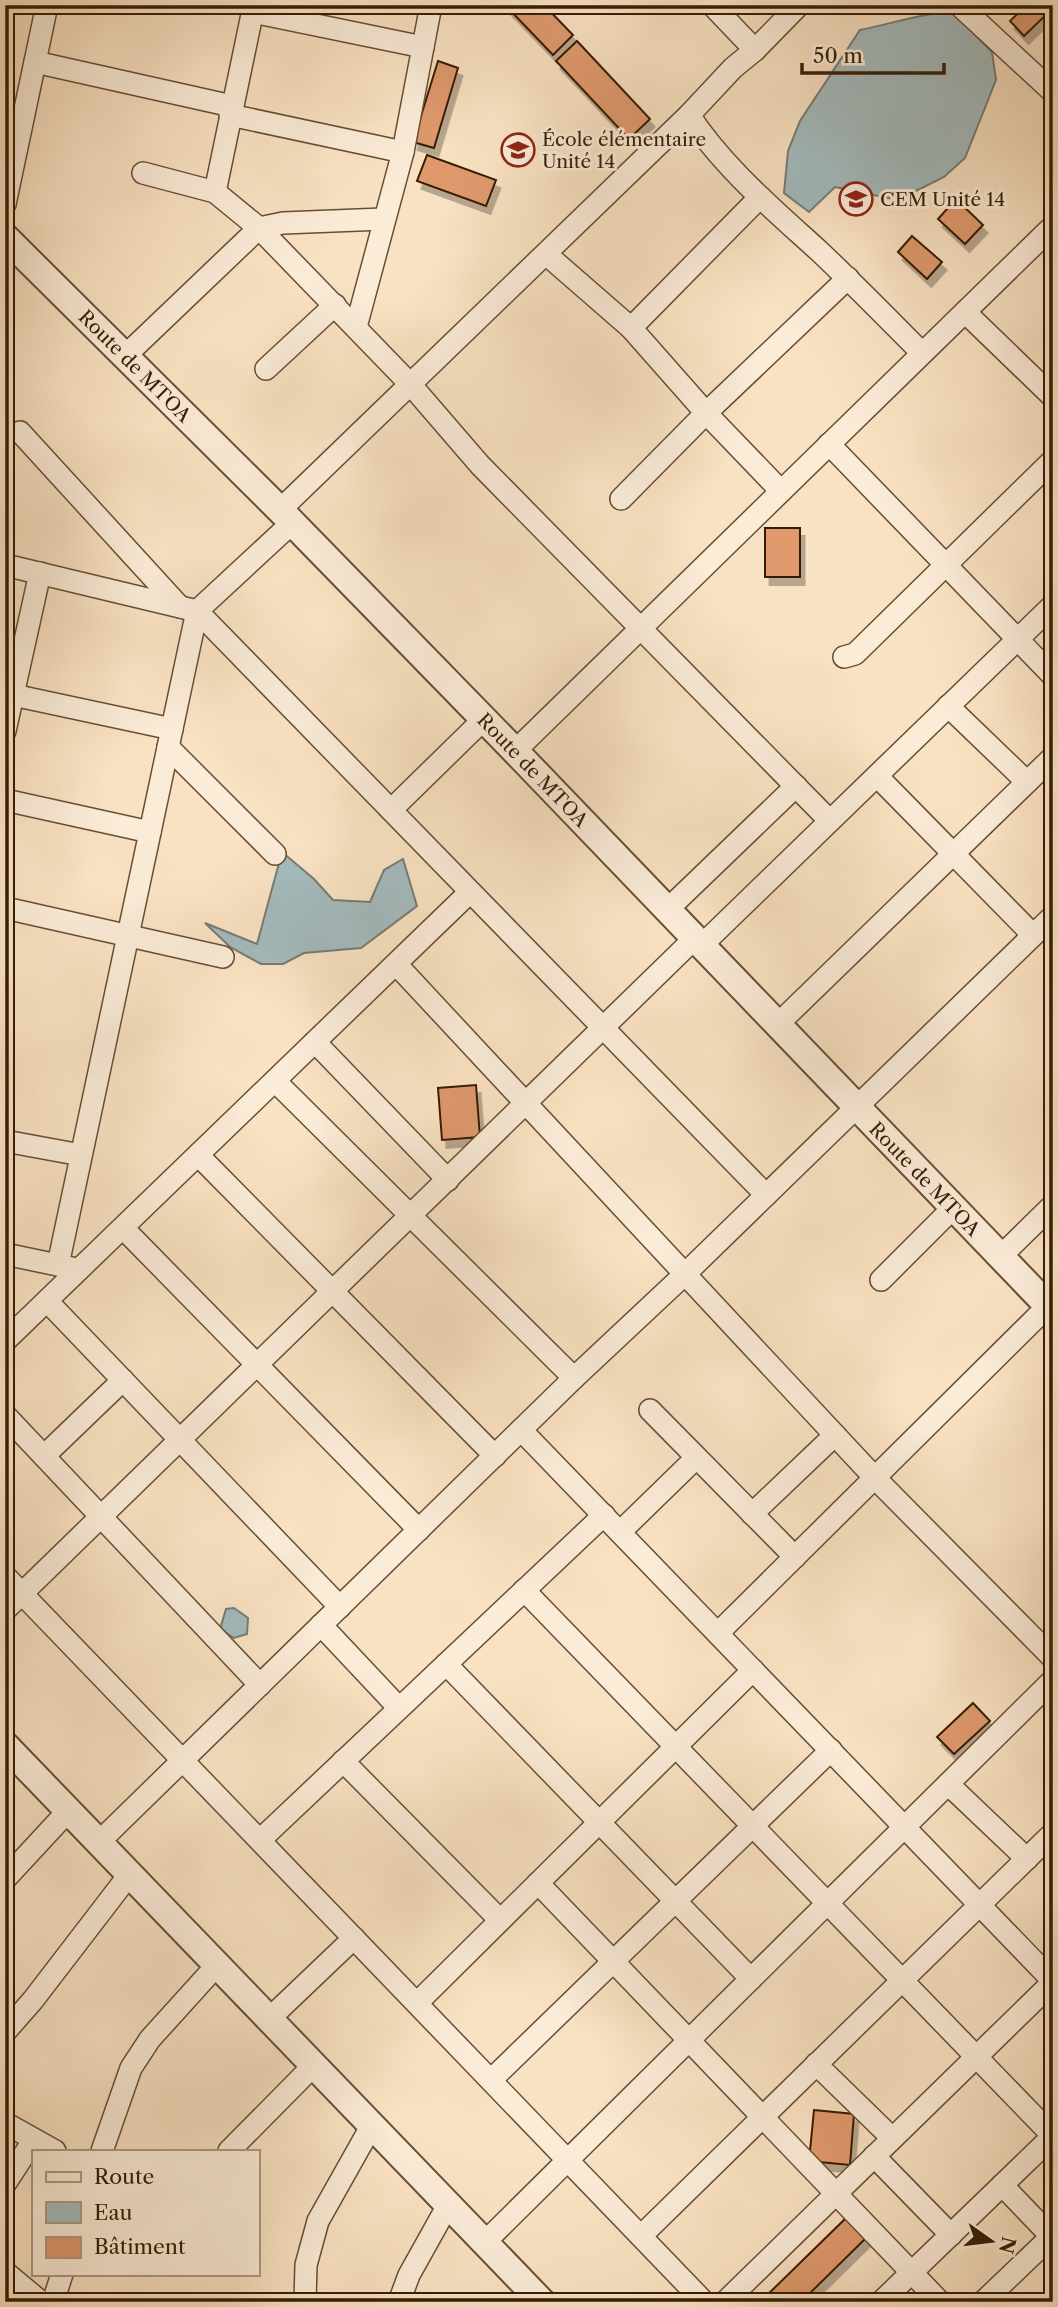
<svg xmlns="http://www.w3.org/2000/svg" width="1058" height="2307" viewBox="0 0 1058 2307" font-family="'Libre Caslon Text',serif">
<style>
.water{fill:#a3bbbe;stroke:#777c74;stroke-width:2}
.building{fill:#df996d;stroke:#361d05;stroke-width:2;filter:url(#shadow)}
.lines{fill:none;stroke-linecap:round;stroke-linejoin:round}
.minor-casing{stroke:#674e34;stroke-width:24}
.tertiary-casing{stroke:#674e34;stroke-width:30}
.minor{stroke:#fbecd8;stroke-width:21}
.tertiary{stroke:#fbecd8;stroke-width:26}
.labels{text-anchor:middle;stroke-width:6;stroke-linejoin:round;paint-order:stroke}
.poi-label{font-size:19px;fill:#361d05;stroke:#fbecd8;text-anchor:start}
.street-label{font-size:19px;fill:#361d05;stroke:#fbecd8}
</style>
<defs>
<filter id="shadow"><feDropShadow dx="4.5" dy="8" stdDeviation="0" flood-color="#0004"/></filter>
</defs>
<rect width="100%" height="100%" fill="#f9e2c3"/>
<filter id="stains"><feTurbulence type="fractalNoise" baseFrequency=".00286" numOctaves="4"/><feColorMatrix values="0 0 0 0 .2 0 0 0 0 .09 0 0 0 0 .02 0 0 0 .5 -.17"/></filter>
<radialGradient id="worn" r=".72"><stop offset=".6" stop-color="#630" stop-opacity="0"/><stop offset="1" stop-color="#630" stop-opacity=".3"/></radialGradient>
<g class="water">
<path d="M953 12 992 52 996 80 965 158 944 177 898 200 835 187 809 212 784 193 788 151 800 121 860 30C891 24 922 13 953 12Z"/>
<path d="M282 852 314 879 333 900 370 902 384 870 403 859 417 906 361 948 304 953 283 964H261L230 947 205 923 257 944Z"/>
<path d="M234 1608 248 1618 247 1634 234 1638 220 1629 226 1609Z"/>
</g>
<g class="building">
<path d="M505 5H544L573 35 553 55Z"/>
<path d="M1027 5H1043L1049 12 1024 36 1010 21Z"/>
<path d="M577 41 650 119 629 139 556 61Z"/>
<path d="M438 61 458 68 434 148 413 142Z"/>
<path d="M427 155 496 180 486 206 417 181Z"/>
<path d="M956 199 983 225 965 244 938 219Z"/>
<path d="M912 236 942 262 927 279 898 252Z"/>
<rect x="765" y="528" width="35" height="49"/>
<path d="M476 1085 480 1137 442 1140 438 1088Z"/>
<path d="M973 1703 990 1721 954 1754 937 1737Z"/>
<path d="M814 2110 854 2114 850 2165 809 2161Z"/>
<path d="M846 2218 866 2238 801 2302H760Z"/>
</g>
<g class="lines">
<defs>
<g id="minor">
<path d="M712 5 755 50"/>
<path d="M799 5 755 50 733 68 689 115C722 166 774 210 819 251 854 284 888 319 922 353"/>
<path d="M959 5 1053 92"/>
<path d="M253 12 423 47"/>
<path d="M35 62 232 106"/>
<path d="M230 115 403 152"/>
<path d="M143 173 215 192 259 228 411 385 480 465 830 821"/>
<path d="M215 192 254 5"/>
<path d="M5 204 47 5"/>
<path d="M546 254 631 328 760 197"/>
<path d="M965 312 1053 397"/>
<path d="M356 327 403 152 431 5"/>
<path d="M631 328 706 413 781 491"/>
<path d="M125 356 259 228 283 223 383 219"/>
<path d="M266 369 335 305"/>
<path d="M20 432 180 607"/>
<path d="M829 444 1053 676"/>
<path d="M621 499 706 413 848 278"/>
<path d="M280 510 689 115"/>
<path d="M5 565 197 611 766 1195"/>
<path d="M844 657 855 654 1053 460"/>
<path d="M13 695 172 729"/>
<path d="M948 706 1027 782"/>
<path d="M5 731 40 573"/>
<path d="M168 747 275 854"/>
<path d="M515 751 1053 226"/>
<path d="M877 776 1033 935"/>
<path d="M5 800 150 832"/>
<path d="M391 810 484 719"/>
<path d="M5 908 223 957"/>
<path d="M668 909 796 786"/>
<path d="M703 944 1053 605"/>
<path d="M396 964 875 1478 1053 1658"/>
<path d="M778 1024 1053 757"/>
<path d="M315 1042 448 1180"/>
<path d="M275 1081 574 1378"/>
<path d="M5 1141 81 1155"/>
<path d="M198 1155 495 1456"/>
<path d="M123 1228 419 1530"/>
<path d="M5 1254 72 1268"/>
<path d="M1000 1257 1053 1205"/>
<path d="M58 1265 197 611 292 523"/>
<path d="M881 1280 953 1208"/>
<path d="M47 1301 340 1607"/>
<path d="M5 1341 470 892"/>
<path d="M650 1410 795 1557"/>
<path d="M5 1415 260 1685"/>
<path d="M521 1430 1053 1981"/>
<path d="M44 1456 123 1380"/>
<path d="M752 1514 835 1435"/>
<path d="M620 1532 696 1458"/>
<path d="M5 1576 704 2302"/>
<path d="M524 1590 1053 2136"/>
<path d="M5 1610 696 937"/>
<path d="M321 1625 399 1708"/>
<path d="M718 1633 1048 1306"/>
<path d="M446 1664 751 1979"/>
<path d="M343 1761 500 1920"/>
<path d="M948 1784 1027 1859"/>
<path d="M260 1840 604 1515"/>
<path d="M99 1842 574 1378 685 1274 1053 916"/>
<path d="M5 1879 68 1811"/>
<path d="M538 1883 940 2302"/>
<path d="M417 2003 753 1670"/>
<path d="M269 2019 354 1938"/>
<path d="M5 2032 33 2000 129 1875"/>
<path d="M816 2064 892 2138"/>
<path d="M491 2080 831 1750"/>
<path d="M5 2123 55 2151"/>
<path d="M102 2151 131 2068 150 2039 217 1965"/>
<path d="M229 2151 314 2065"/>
<path d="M874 2156 951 2235"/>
<path d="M5 2184 33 2141"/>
<path d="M1002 2185 1051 2236"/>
<path d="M641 2236 1053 1833"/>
<path d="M485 2242 1053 1680"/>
<path d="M5 2272 41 2302"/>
<path d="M53 2302 62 2274"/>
<path d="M305 2302 306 2265 318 2221 372 2125"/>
<path d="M399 2302 409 2275 448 2205"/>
<path d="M725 2302 1053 1982"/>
<path d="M881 2302 1053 2136"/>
<path d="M983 2302 1053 2235"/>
</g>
<g id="tertiary">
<path d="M5 237 280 510 515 751 1053 1311"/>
<path d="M5 1745 542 2302"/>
</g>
</defs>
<use href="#minor" class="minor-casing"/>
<use href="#tertiary" class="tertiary-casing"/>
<use href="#minor" class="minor"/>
<use href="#tertiary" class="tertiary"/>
</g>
<defs>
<symbol id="school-ring" viewBox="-11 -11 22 22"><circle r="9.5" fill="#fbecd8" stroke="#8f2418" stroke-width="1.5"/><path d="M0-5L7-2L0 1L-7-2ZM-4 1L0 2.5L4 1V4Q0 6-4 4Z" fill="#8f2418"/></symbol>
</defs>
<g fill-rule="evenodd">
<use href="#school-ring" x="499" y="131" width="38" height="38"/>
<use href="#school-ring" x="837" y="180" width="38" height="38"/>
</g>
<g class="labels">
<g class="poi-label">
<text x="542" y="146">École élémentaire<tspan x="542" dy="22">Unité 14</tspan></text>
<text x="880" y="206">CEM Unité 14</text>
</g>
<g class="street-label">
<text transform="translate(135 366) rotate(45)" y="7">Route de MTOA</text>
<text transform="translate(533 770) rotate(46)" y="7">Route de MTOA</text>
<text transform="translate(925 1179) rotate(46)" y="7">Route de MTOA</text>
</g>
</g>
<rect width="1058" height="2307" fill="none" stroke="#f9e2c3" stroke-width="28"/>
<rect x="7" y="7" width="1044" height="2293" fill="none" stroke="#361d05" stroke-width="3.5"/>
<rect x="14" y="14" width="1030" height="2279" fill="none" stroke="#361d05" stroke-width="2"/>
<rect x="32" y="2150" width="228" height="126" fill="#fbecd8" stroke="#ac9984" stroke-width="2"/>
<rect x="46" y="2172" width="35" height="10" fill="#fbecd8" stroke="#ac9984" stroke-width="2"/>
<text x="94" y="2184" font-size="21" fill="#361d05">Route</text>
<rect x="46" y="2202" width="35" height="21" fill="#a3bbbe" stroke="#ac9984" stroke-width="2"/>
<text x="94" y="2220" font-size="21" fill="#361d05">Eau</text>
<rect x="46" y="2237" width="35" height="21" fill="#df996d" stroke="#ac9984" stroke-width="2"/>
<text x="94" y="2254" font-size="21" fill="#361d05">Bâtiment</text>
<g transform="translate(991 2241) rotate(104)" stroke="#fbecd8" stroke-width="5" paint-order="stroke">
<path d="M0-5L12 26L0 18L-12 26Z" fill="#361d05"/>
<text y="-10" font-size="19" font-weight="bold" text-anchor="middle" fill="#361d05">N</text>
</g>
<path d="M802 63v10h142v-10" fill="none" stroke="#361d05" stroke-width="3.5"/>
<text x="813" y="63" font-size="21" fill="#361d05" stroke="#fbecd8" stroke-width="5" paint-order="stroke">50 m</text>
<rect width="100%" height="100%" filter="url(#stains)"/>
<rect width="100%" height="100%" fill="url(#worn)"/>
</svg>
